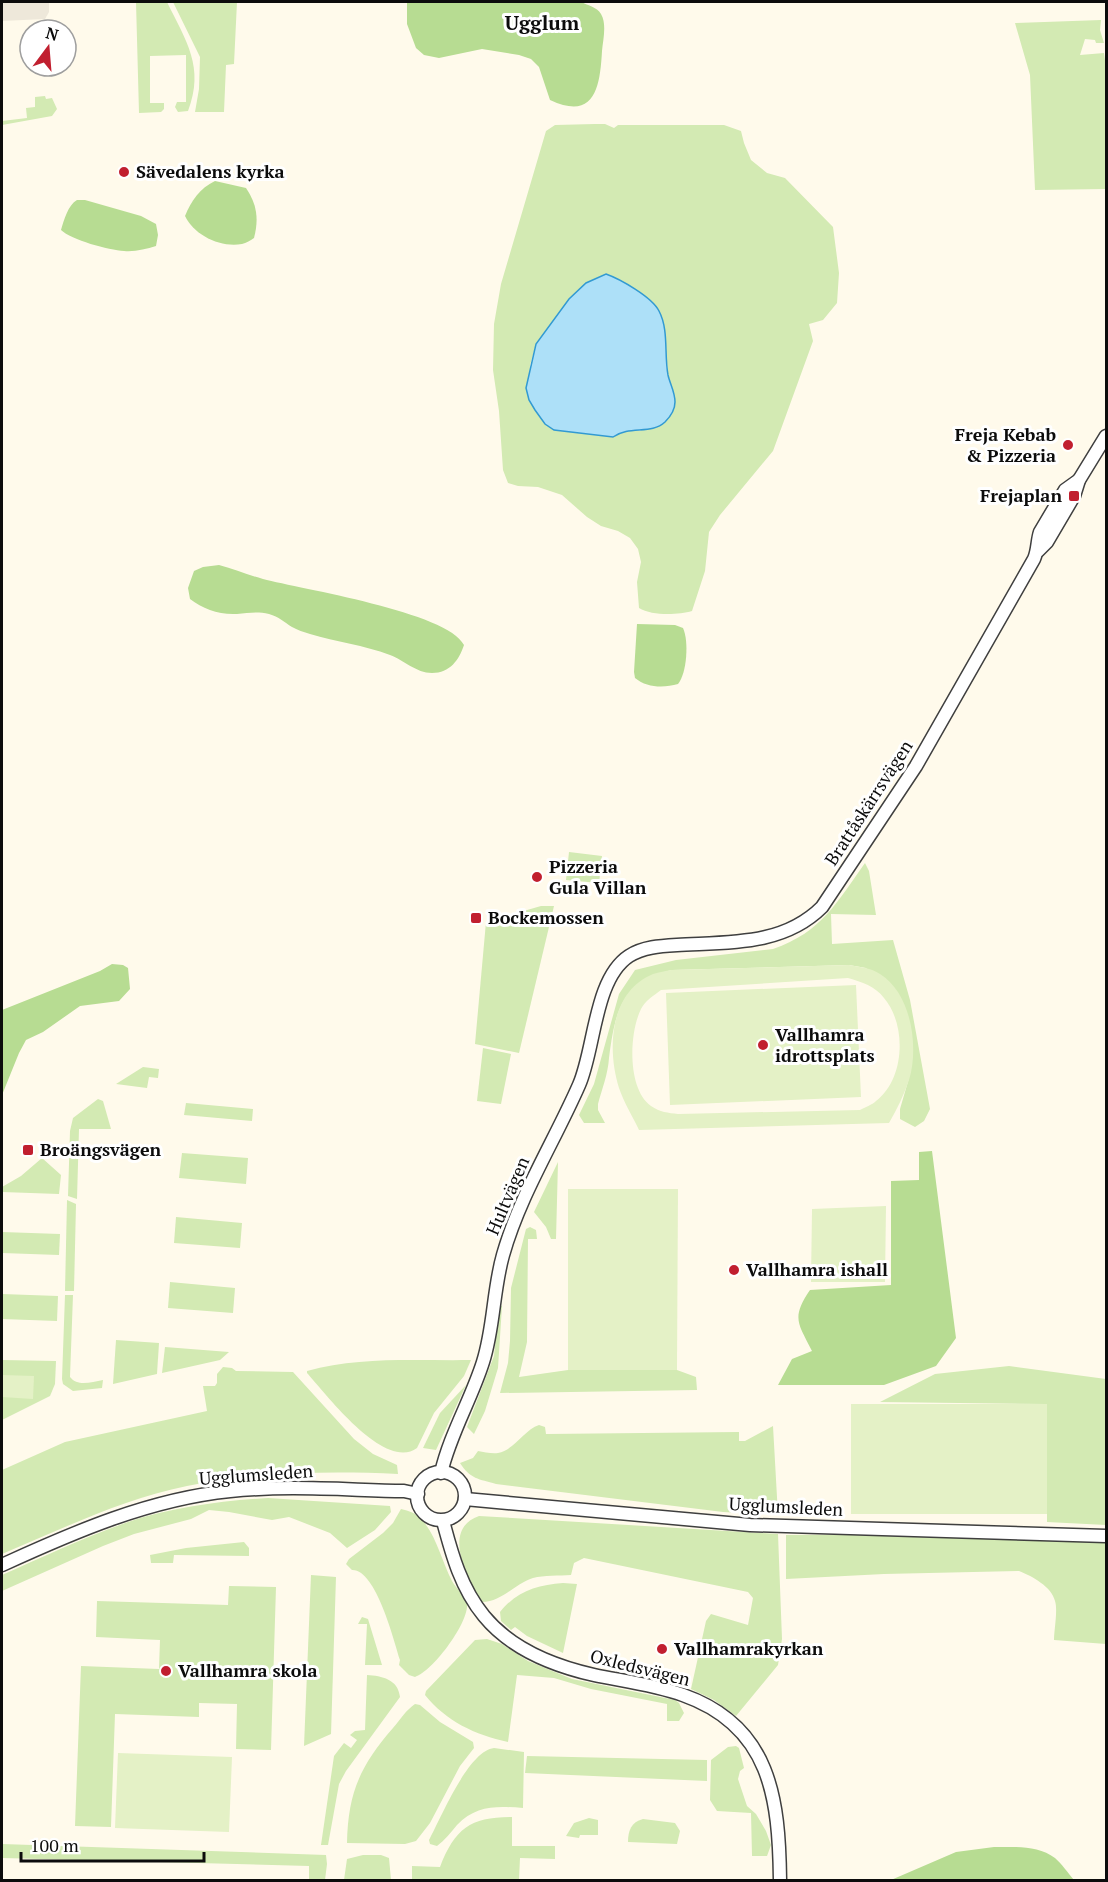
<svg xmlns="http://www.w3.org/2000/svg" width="1108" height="1882" viewBox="0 0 1108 1882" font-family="'PT Serif',serif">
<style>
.green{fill:#d3eab3;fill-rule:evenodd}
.forest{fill:#b7dc92}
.pitch{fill:#e4f1c6;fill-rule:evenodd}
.plaza{fill:#eee8da}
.water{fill:#ade0f8;stroke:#329ad2;stroke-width:1.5}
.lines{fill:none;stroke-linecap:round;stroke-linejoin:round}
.tertiary-casing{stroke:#3f3f3f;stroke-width:15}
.tertiary{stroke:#fff;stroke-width:12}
.poi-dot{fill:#c11f2f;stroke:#fff;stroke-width:2}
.labels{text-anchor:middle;stroke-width:6;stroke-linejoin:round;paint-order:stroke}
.poi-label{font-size:18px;font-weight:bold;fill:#0c0c0c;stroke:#fff;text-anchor:start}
.street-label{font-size:18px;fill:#0c0c0c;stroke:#fff}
.neighbourhood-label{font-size:20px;font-weight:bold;fill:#0c0c0c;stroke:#fff}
</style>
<rect width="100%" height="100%" fill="#fffaeb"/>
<g class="green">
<path d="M136 2H167C186 41 205 67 188 111L178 112 175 107 177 102H186V55L150 56V103H164V109L161 112 139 113Z"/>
<path d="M173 2H237L234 64 226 65 224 112H195L199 89 200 57Z"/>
<path d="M1101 20 1100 30 1104 43H1096L1095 40 1085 39 1080 55 1104 53 1106 68V189L1035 190 1030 75 1015 23Z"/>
<path d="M45 96 46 99 52 98 57 109 52 116 2 125V121L27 118 26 108 35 107V97Z"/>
<path d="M595 124H605L614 128 618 125H724L741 131 744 143 751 160 767 173 785 178 833 227 839 273 837 303 823 320 809 324 813 341 773 451 720 515 709 532 705 571 692 611C678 615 652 616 639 608L637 582 641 562 638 549 630 538 618 531 601 526 587 517 562 495 538 487 518 486 508 483 503 470 499 411 493 370 494 324 501 284 546 131 555 125ZM586 283 664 329 668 374 675 400 640 431C629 429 622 431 613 437L554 430 545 424 529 400 530 365 536 344 569 299Z"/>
<path d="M569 852 602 856 599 883 566 880Z"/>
<path d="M865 863 869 871 876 915 831 914 832 944 893 940 910 1000 930 1109 924 1121 915 1127 900 1119V1109L909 1078 910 1024 866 968 849 965 672 970C621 982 615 1012 609 1058 608 1074 602 1089 598 1104V1110L605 1123H584L579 1115 594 1084 619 994 635 970 676 960 773 949C822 932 837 902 865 863Z"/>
<path d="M541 906H554L519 1053 475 1044 486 922Z"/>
<path d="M483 1048 511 1054 501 1104 477 1101Z"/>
<path d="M143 1067 159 1069 158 1078 149 1077 147 1088 116 1084Z"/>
<path d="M98 1099 103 1101 111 1129H79L77 1199 68 1196 70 1131 73 1118Z"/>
<path d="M186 1103 253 1109 252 1121 184 1115Z"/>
<path d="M182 1153 248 1158 246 1184 179 1178Z"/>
<path d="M42 1158 61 1175 59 1194 2 1192V1187L21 1176Z"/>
<path d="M558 1162 556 1239H551L546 1227 534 1212Z"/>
<path d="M67 1200 76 1204 74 1291H65Z"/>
<path d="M176 1217 242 1223 240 1248 174 1243Z"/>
<path d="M530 1227 536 1230 537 1239H528L527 1342 519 1377 568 1370H677L696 1377 697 1390 500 1393 508 1363 510 1341 511 1288 526 1229Z"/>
<path d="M2 1232 60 1234 59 1255 2 1253Z"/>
<path d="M170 1282 235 1288 233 1313 168 1308Z"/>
<path d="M2 1294 58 1296 57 1321 2 1319Z"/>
<path d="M65 1295H73L70 1377C78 1387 91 1382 103 1380L102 1388 73 1391 63 1384 62 1379Z"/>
<path d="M499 1305 502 1306 498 1368 485 1411 474 1434 467 1427 494 1356Z"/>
<path d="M116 1340 159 1343 157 1374 113 1384Z"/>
<path d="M165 1347 229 1352 220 1360 162 1373Z"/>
<path d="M2 1360 56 1361 55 1384 50 1396 2 1420Z"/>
<path d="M471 1360 464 1376 434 1413 417 1448C385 1472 326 1394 307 1373V1371C360 1356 416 1361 471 1360Z"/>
<path d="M1009 1366 1106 1379V1525L1047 1522V1404L880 1402 935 1374Z"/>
<path d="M223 1367 232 1368 236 1371 293 1372 354 1439 373 1454 397 1465 398 1474C328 1471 256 1472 187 1486 122 1499 62 1529 2 1554V1470L65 1442 207 1411 203 1386H215L217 1383V1374Z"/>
<path d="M466 1385 436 1450 423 1448 440 1413Z"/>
<path d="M539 1425 545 1427 546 1434 739 1432V1441H745L773 1426 778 1515 723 1512 496 1484C479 1479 470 1479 460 1463L473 1458 478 1451C484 1452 492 1454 498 1453 514 1450 524 1430 539 1425Z"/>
<path d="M268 1498 390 1506 391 1512 375 1530 347 1548 330 1533 289 1517 272 1520 229 1512 209 1510 191 1519 134 1534 103 1546 2 1591V1575C43 1557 85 1537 128 1522 173 1507 220 1501 268 1498Z"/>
<path d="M401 1509C409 1511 416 1513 421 1519 436 1534 442 1562 452 1581 456 1588 465 1596 467 1604 469 1623 432 1672 415 1677L409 1675 399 1665 400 1660C394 1641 376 1569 352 1570L346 1564 349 1559 383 1533 393 1523Z"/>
<path d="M479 1516 778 1534 782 1639 778 1665 736 1716 714 1700 691 1689 706 1621 711 1614 748 1625 753 1598 748 1592 584 1558 574 1563 571 1575C559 1576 544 1575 533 1578 514 1584 502 1602 482 1602 467 1579 441 1529 479 1516Z"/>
<path d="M961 1534 1106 1540V1644L1054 1640C1054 1630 1058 1610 1055 1601 1052 1587 1032 1576 1019 1571L884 1574 786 1579V1535Z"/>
<path d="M244 1542 249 1548V1556L174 1555 173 1563H151L150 1555 186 1548Z"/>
<path d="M311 1575 336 1577 331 1734 304 1746Z"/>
<path d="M563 1583 577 1584 563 1653 527 1636 515 1627 511 1630 501 1621 500 1612C517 1591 537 1585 563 1583Z"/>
<path d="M229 1586 276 1587 271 1750 236 1749 237 1704 199 1703V1717L115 1714 111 1827 75 1826 81 1666 159 1669 160 1640 96 1637 97 1601 228 1605Z"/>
<path d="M362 1617 368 1619 382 1665H365L367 1624H358Z"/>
<path d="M487 1639 502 1644 528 1661 572 1679 675 1700 679 1703 684 1713 679 1721H667V1704L591 1689 554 1678 517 1675 508 1742C475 1735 446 1721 425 1695L426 1691 475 1640Z"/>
<path d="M367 1675C382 1676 398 1679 400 1697L346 1771 339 1784 328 1845H321L334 1756 344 1743 351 1748 357 1740 350 1735 355 1731 365 1730Z"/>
<path d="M415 1704 420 1705 440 1722 473 1742 474 1748 460 1766 430 1823 416 1841 405 1844 347 1843C348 1793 360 1766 393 1728 400 1720 406 1710 415 1704Z"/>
<path d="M736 1746 739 1748 744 1768 740 1771 738 1779 747 1806 756 1814 766 1831 771 1845 767 1856H752L751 1813 717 1811 710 1800 711 1760 728 1747Z"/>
<path d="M494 1748 524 1752 523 1808C497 1806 476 1805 457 1825 451 1832 445 1840 437 1846L430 1844 429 1840C441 1818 468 1751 494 1748Z"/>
<path d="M527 1756 707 1760V1781L525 1773Z"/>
<path d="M512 1817V1846H555V1859L520 1858 519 1880H412V1866L440 1867C455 1828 471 1817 512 1817Z"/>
<path d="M589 1818 598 1820V1835H580L579 1838 566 1836 574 1823Z"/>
<path d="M643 1819 675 1823 680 1831 677 1844 628 1842C628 1831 631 1822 643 1819Z"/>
<path d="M2 1844 326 1855 327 1864 325 1880H309V1866L2 1858Z"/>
<path d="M363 1855H381L389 1858 391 1880H344L347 1859Z"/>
</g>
<g class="forest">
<path d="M407 2H581C587 5 597 7 601 14 607 24 603 40 602 51 600 87 595 121 550 100L539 67 531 59 519 55 482 49 439 58 424 55 416 48 407 24Z"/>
<path d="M215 181 246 188C257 204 259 219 254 238 251 240 246 243 242 244 220 248 194 235 185 216 191 201 200 188 215 181Z"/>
<path d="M77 200H85L141 216 156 224 158 235 156 246C146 249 135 252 124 251 109 250 71 240 61 230 64 220 68 205 77 200Z"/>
<path d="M219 565C234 569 248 575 263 579 301 589 448 612 464 645 459 660 450 673 432 673 416 673 404 660 390 655 364 645 336 642 310 634 304 632 297 630 292 627 284 622 279 617 269 614 257 611 248 613 237 614 219 615 203 609 190 599L188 588 194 571 203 567Z"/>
<path d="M637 624 675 625 683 628C689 641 687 673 678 684 664 688 647 688 635 678L634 672Z"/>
<path d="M112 964 123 965 128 968 130 989 119 1001 80 1006 43 1032 26 1040 19 1053 2 1095V1010L100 971Z"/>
<path d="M932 1151 956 1338 936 1366 884 1385H778L792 1359 812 1351C798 1323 791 1318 810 1290L891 1285V1181L919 1180V1152Z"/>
<path d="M994 1847C1014 1847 1038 1845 1055 1858 1062 1864 1068 1873 1074 1880H891L956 1852Z"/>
</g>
<g class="pitch">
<path d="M849 965C860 967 871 968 880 974 912 994 919 1048 909 1080 904 1095 897 1109 889 1123L639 1130C633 1117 624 1103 619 1088 607 1050 609 992 653 974 659 972 666 971 671 970ZM848 978C862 982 875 986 884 998 907 1025 905 1079 876 1101 872 1105 865 1107 860 1110L678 1114C668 1113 660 1112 651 1106 627 1089 629 1033 641 1009 645 1001 653 996 661 990Z"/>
<path d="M856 985 861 1097 670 1105 666 993Z"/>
<path d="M568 1189H678L677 1370H568Z"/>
<path d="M886 1206 885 1282H811L812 1209Z"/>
<path d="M2 1375 34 1376 33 1399 2 1397Z"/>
<rect x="851" y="1404" width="196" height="110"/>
<path d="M118 1753 232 1757 229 1832 115 1828Z"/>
</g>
<path class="plaza" d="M2 2H49V12L45 19 2 21Z"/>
<path class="water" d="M606 274C620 279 652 297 659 311 669 330 664 354 668 375 670 384 675 392 675 402 675 409 670 417 665 422 651 435 630 425 613 437L554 430 545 424 535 410 529 400 526 388 536 344 569 299 586 283Z"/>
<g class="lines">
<defs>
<g id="tertiary">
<path d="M1038 551 1047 542 1074 496 1079 480 1106 436"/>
<circle cx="441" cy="1496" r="24"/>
<path d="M441 1473C450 1434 471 1400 483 1362 494 1328 493 1290 503 1255 520 1195 554 1142 579 1085 595 1049 594 979 629 956 643 947 660 946 677 945 728 942 783 946 822 907L916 766 1034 559C1038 550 1037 541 1040 532L1065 490 1079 480"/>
<path d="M465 1499 750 1525 1106 1536"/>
<path d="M443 1521C452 1555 461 1588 484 1616 511 1649 554 1666 594 1675 623 1681 655 1685 683 1695 771 1726 779 1799 780 1880"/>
<path d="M2 1565C74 1532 150 1499 230 1491 288 1485 346 1490 404 1491L418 1494"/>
</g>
</defs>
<use href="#tertiary" class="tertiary-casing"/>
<use href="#tertiary" class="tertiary"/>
</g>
<g class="poi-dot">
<circle cx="124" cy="172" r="6"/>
<circle cx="1068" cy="445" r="6"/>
<rect x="1068" y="490" width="12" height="12" rx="3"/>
<circle cx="537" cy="877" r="6"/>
<rect x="470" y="912" width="12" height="12" rx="3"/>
<circle cx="763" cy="1045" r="6"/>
<rect x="22" y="1144" width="12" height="12" rx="3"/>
<circle cx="734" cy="1270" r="6"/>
<circle cx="662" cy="1649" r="6"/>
<circle cx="166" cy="1671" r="6"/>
</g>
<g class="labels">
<g class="poi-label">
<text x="136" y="178">Sävedalens kyrka</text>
<text x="1056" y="441" text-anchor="end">Freja Kebab<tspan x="1056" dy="21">&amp; Pizzeria</tspan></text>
<text x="1062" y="502" text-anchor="end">Frejaplan</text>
<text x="549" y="873">Pizzeria<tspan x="549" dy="21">Gula Villan</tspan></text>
<text x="488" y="924">Bockemossen</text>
<text x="775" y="1041">Vallhamra<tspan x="775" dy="21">idrottsplats</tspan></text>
<text x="40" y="1156">Broängsvägen</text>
<text x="746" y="1276">Vallhamra ishall</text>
<text x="674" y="1655">Vallhamrakyrkan</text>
<text x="178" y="1677">Vallhamra skola</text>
</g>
<g class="street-label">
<text transform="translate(869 803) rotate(-57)" y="6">Brattåskärrsvägen</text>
<text transform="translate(508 1196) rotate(-67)" y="6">Hultvägen</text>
<text transform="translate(256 1475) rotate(-4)" y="6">Ugglumsleden</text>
<text transform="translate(786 1507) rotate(3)" y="6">Ugglumsleden</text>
<text transform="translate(640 1668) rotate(14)" y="6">Oxledsvägen</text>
</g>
<g class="neighbourhood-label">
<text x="542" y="30">Ugglum</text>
</g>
</g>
<rect width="1108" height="1882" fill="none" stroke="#0c0c0c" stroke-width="6"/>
<g transform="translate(48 48) rotate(16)"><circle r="28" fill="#ffffff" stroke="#9e9e9e" stroke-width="1.5"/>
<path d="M0-4.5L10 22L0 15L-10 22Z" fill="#c11f2f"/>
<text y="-9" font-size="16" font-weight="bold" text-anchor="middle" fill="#0c0c0c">N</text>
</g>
<path d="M21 1852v9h183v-9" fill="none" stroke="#0c0c0c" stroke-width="3"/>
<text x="30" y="1852" font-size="18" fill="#0c0c0c" stroke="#ffffff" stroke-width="4.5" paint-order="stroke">100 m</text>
</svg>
